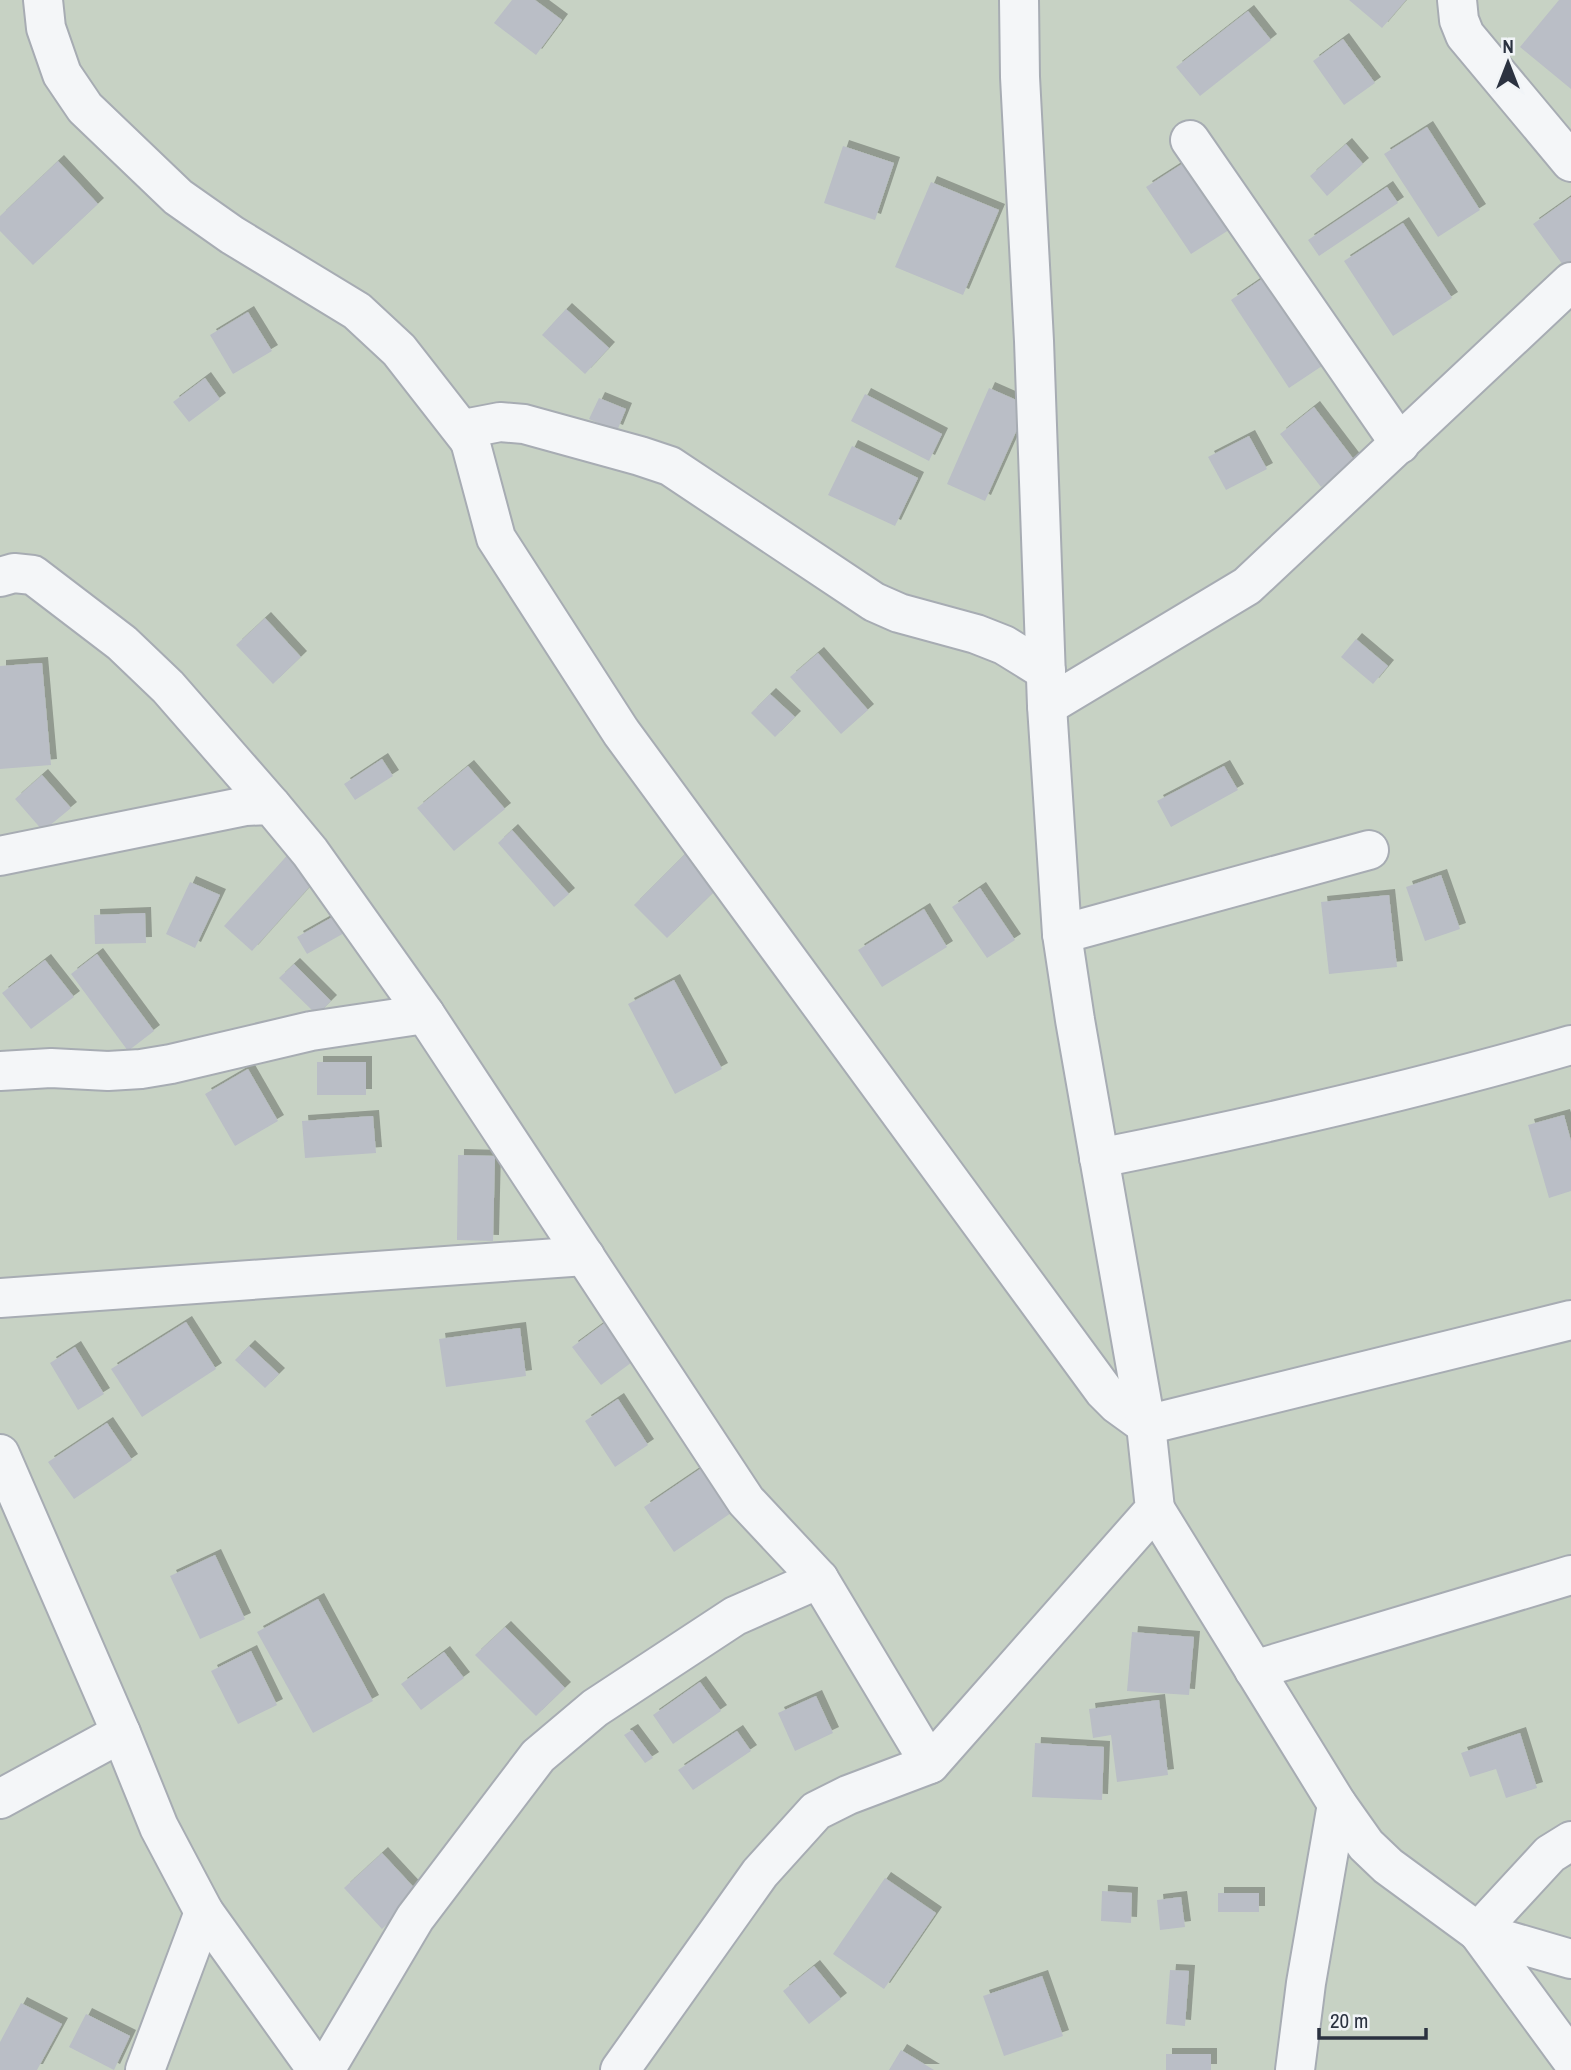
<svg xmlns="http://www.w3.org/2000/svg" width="1571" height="2070" viewBox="0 0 1571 2070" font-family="'Archivo Narrow',sans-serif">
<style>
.green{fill:#c7d2c4}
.building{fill:#babec6;filter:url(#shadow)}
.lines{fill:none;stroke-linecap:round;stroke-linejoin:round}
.minor-casing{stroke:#a7acb3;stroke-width:42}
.minor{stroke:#f4f6f8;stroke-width:38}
</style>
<defs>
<filter id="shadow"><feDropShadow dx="6" dy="-6" stdDeviation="0" flood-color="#0004"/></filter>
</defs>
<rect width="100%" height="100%" fill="#e2e5e9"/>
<rect class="green" x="0" y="0" width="1571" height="2070"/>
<g class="building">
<path d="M512 0H535L562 20 536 55 494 23Z"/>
<path d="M1349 0H1406L1382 28Z"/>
<path d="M1559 0H1571V89L1520 47Z"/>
<path d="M1248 11 1271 40 1200 96 1176 67Z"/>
<path d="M1343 39 1375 83 1344 105 1313 61Z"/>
<path d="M1427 127 1480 210 1438 237 1384 154Z"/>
<path d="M1346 144 1363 164 1327 196 1310 176Z"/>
<path d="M843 146 894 163 875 220 824 203Z"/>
<path d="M1196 155 1240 223 1191 254 1146 187Z"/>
<path d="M58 161 98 204 33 265 0 231V216Z"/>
<path d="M931 182 999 210 963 295 895 267Z"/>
<path d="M1387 187 1398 203 1319 256 1308 240Z"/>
<path d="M1571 197V276L1533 224Z"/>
<path d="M1403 223 1452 298 1393 336 1344 261Z"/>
<path d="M1269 274 1328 362 1289 388 1231 300Z"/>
<path d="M566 309 609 348 585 374 542 335Z"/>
<path d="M248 312 272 351 233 374 210 335Z"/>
<path d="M205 378 220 399 189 422 173 402Z"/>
<path d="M989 388 1028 405 985 501 947 484Z"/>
<path d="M865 394 942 434 929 461 851 421Z"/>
<path d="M599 398 626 409 617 431 589 419Z"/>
<path d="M1314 407 1355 461 1321 487 1280 434Z"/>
<path d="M1249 436 1267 469 1226 490 1208 457Z"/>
<path d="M852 446 918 478 895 526 828 495Z"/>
<path d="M265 618 301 657 273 684 236 645Z"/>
<path d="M1356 639 1388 666 1373 684 1341 657Z"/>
<path d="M818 653 868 710 841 734 790 677Z"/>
<path d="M42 663 51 765 0 769V666Z"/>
<path d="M770 694 795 717 775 737 751 713Z"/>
<path d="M382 759 393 776 355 800 344 784Z"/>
<path d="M468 766 505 809 454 851 417 808Z"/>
<path d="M1224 766 1238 790 1171 827 1157 801Z"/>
<path d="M42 775 71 808 43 831 15 799Z"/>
<path d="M512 830 569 894 554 907 498 843Z"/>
<path d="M292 850 320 875 252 951 224 926Z"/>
<path d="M686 853 719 887 667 938 634 905Z"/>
<path d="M1441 875 1460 929 1425 941 1406 887Z"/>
<path d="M190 882 220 895 195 948 166 934Z"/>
<path d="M980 888 1015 940 987 958 952 907Z"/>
<path d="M1389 895 1397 967 1329 974 1321 902Z"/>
<path d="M924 909 947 947 882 987 858 950Z"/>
<path d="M145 913 146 943 95 944 94 915Z"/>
<path d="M336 915 346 932 307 954 297 937Z"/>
<path d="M97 954 154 1031 128 1051 71 974Z"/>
<path d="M45 960 74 997 31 1029 2 993Z"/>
<path d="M294 964 331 1001 317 1015 279 978Z"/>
<path d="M674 980 722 1069 675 1094 628 1004Z"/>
<rect x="317" y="1062" width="49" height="33"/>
<path d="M248 1069 278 1121 235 1146 205 1094Z"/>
<path d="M1564 1115 1571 1141V1191L1549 1198 1528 1125Z"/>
<path d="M373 1116 376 1153 305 1158 302 1121Z"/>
<path d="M458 1155 495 1156 493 1241 457 1240Z"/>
<path d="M610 1319 639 1357 601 1385 572 1347Z"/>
<path d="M186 1322 216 1369 142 1417 111 1369Z"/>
<path d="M520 1328 526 1376 446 1387 439 1339Z"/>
<path d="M249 1346 279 1374 265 1388 235 1360Z"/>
<path d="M75 1347 104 1394 78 1410 50 1363Z"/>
<path d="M618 1399 648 1445 615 1467 585 1421Z"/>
<path d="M107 1423 132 1460 74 1499 48 1462Z"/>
<path d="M703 1467 734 1511 674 1552 644 1507Z"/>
<path d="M215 1555 245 1619 200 1639 170 1576Z"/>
<path d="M318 1599 373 1701 313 1733 257 1632Z"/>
<path d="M505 1627 565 1688 536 1716 475 1655Z"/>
<path d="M1132 1632 1194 1637 1189 1695 1127 1691Z"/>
<path d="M251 1651 277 1705 238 1724 211 1671Z"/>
<path d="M444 1652 464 1678 421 1710 401 1684Z"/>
<path d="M700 1682 721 1711 673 1744 653 1715Z"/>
<path d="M816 1696 833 1733 795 1751 778 1713Z"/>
<path d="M1159 1700 1168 1775 1117 1782 1111 1735 1093 1738 1089 1709Z"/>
<path d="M632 1730 653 1758 645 1763 624 1735Z"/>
<path d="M737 1731 751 1751 693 1790 678 1770Z"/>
<path d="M1520 1733 1537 1788 1506 1798 1496 1769 1470 1777 1461 1753Z"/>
<path d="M1035 1743 1104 1747 1102 1800 1032 1797Z"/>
<path d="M382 1853 420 1894 382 1929 344 1888Z"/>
<path d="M885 1878 936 1913 884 1989 833 1954Z"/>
<path d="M1102 1891 1132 1893 1131 1923 1101 1921Z"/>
<rect x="1218" y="1893" width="41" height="19"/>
<path d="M1181 1897 1185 1927 1160 1930 1157 1900Z"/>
<path d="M814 1966 841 1999 809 2024 783 1991Z"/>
<path d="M1170 1970 1189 1971 1185 2026 1166 2024Z"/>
<path d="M1042 1976 1063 2036 1004 2056 983 1996Z"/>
<path d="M21 2003 62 2024 37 2070H0V2042Z"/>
<path d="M86 2014 130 2036 114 2070 69 2047Z"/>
<path d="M901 2050 934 2070H889Z"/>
<rect x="1166" y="2054" width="45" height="16"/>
</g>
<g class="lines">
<defs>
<g id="minor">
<path d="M43 0 46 28 62 74 85 108 178 197 232 235 357 311 399 350 470 441"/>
<path d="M1457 0 1459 20 1465 35 1571 162"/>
<path d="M1190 140 1400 444"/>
<path d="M0 577 14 573 33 575 122 643 168 687 271 805"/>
<path d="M1046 671 1004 645 976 634 899 613 874 602 670 466 640 456 524 424 500 422 469 428 470 441 496 538 621 732 1104 1391 1117 1404 1146 1425 1571 1320"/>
<path d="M1047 706 1247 586 1571 282"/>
<path d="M0 856 246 806 271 805 310 852 425 1014 746 1501 819 1579 930 1764"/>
<path d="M1062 934 1369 850"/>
<path d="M0 1071 51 1068 108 1071 141 1069 171 1064 311 1031 425 1014"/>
<path d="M1099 1158C1258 1126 1416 1090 1571 1045"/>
<path d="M0 1298 585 1256"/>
<path d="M0 1454 121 1733 159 1827 204 1912 317 2070"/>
<path d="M1155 1509 1337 1804 1366 1845 1388 1866 1478 1932 1550 1854 1571 1841"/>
<path d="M1254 1670 1571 1575"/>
<path d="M0 1799 121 1733"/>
<path d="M1478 1932 1571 2059"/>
<path d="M1478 1932 1571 1959"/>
<path d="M145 2070 204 1912"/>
<path d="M325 2070 415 1918 538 1756 595 1708 735 1616 819 1579"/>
<path d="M620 2070 760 1873 816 1811 848 1795 930 1764 1155 1509 1146 1425 1075 1020 1062 934 1047 706 1034 341 1020 77 1019 0"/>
<path d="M1295 2070 1306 1983 1337 1804"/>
</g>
</defs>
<use href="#minor" class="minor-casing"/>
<use href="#minor" class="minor"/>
</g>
<g transform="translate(1508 63)" stroke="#f1f4f7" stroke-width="5" paint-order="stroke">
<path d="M0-5L12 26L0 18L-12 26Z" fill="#2b3240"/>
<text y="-10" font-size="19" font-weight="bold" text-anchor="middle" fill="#2b3240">N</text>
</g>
<path d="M1319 2028v10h107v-10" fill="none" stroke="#2b3240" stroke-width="3.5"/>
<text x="1330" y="2028" font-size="21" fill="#2b3240" stroke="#f1f4f7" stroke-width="5" paint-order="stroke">20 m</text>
</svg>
